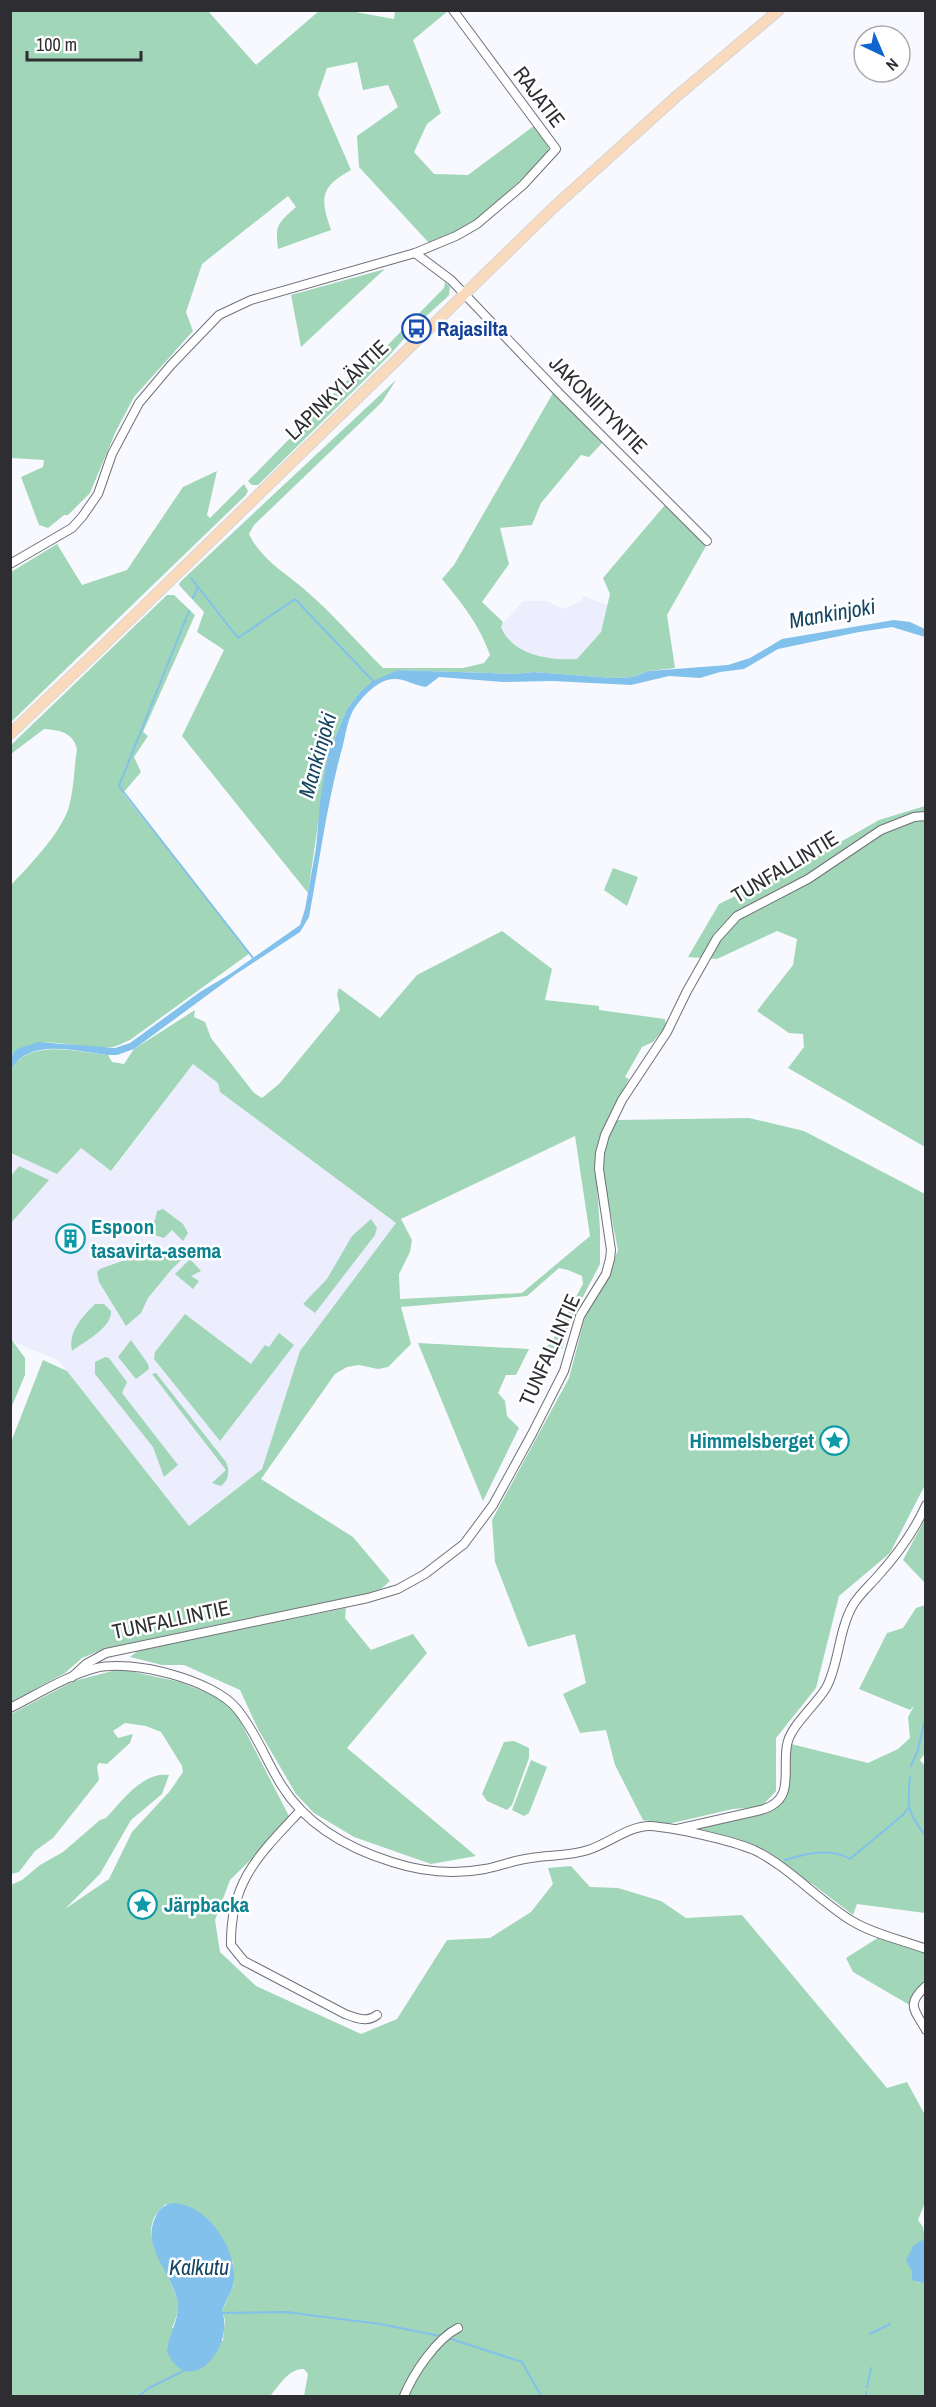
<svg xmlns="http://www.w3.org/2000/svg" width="936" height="2407" viewBox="0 0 936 2407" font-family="'Archivo Narrow',sans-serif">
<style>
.built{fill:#eceefd}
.green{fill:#a1d6b8;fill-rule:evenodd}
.water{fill:#82c1eb}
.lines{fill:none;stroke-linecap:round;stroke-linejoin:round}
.stream{stroke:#82c1eb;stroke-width:2}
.minor-casing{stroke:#70717b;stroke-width:10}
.major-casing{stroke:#d5d5d6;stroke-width:12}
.minor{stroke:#fff;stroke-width:8}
.major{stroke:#f9dabc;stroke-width:10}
.labels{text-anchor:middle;stroke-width:5;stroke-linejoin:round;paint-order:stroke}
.street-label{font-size:21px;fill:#2d2d32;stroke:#fff}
.transit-label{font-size:21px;font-weight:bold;fill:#164399;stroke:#fff;text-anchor:start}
.culture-label{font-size:21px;font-weight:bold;fill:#0d838f;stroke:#fff;text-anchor:start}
.water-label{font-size:22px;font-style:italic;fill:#144562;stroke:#fff}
</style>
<rect width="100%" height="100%" fill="#f8f9fe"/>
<g class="built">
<path d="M583 596 608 605 601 632 577 659 555 661 526 652 504 637 500 627 523 601H548L562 609 580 602Z"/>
<path d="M193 1064 218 1083 220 1092 396 1223 300 1351 262 1469 189 1526 58 1360 11 1341 10 1139 37 1116 112 1171Z"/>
</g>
<g class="green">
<path d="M11 11H208L256 65 319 11H350L394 19 395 11H448L413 40 441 113 427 124 414 152 434 174 468 175 535 125 549 143 548 154 475 223 454 234 429 243 359 167 357 136 398 107 388 85 363 90 357 62 327 68 318 94 351 170C320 187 320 198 331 230L278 249C275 225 278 223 296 207L288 196 202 264 186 312 193 331 134 397 116 431 90 493 68 515H64L48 528 39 525 21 477 43 467 44 460 11 458Z"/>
<path d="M385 269 376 277 301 347 291 295Z"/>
<path d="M445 282 450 287 449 295 444 300 414 327 389 356 258 485H252L248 481 345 382 362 371 444 288Z"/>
<path d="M396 380 382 402 254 525 249 534C260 558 285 573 304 589 332 613 357 642 383 668H463L484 663 490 655C480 626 462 603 442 579L454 565 553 393 557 395 603 442 589 457 581 455 541 503 532 525 500 528 509 564 482 602 503 622 501 627C512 655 550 661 577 659L601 632 610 594 603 578 670 499 710 539 667 615 675 668 649 671 633 677 612 678 533 672 515 674 398 670 361 691 347 709 328 754 308 893 182 736 224 650 197 632 204 612 179 585 180 582Z"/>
<path d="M217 471 207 515 210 518 244 484 248 491 246 495 11 722V572L57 544 82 585 127 570 183 487Z"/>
<path d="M167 595H174L195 615 143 732 148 736 134 757 141 772 123 793 250 953 130 1040C125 1042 118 1046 112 1047 79 1052 37 1028 11 1057V885C30 865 58 836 68 810 74 791 74 768 77 749 73 732 59 730 44 729L11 754V745Z"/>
<path d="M925 806V1147L788 1068 804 1047 803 1034 789 1033 757 1011 793 965 797 939 777 931 717 959 688 957 719 904 816 856 879 820Z"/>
<path d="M613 868 638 877 627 906 604 890Z"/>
<path d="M502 931 552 969 545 1000 599 1006V1010L665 1019 666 1026 653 1042 642 1047 625 1077 629 1079 607 1121 595 1158 600 1229V1264L570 1322 562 1349 544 1348 551 1343 583 1284 582 1276 568 1270 559 1268 527 1296 401 1307 411 1344 388 1367 378 1369 359 1365 347 1367 335 1374 261 1479 353 1537 390 1581 381 1589 369 1593 107 1648 82 1658 65 1673 11 1702V1442L43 1360 67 1371 189 1526 262 1469 300 1351 396 1223 220 1092 218 1083 193 1064 111 1171 81 1148 57 1174 11 1153 10 1069C33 1038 75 1052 108 1055L112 1062 124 1064 134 1049 195 1010 194 1017 205 1022 211 1038 254 1093 262 1098 279 1084 340 1010 337 994 339 988 380 1018 417 975ZM575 1136 590 1236 522 1293 400 1299 399 1274 410 1252 412 1240 401 1219Z"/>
<path d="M749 1118 804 1131 925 1194V1485L890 1553 839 1596 816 1688 776 1738V1791L761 1807 733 1809 668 1824 643 1820 615 1765 606 1730 580 1733 563 1694 586 1683 575 1634 528 1647 495 1562 492 1520 569 1378 585 1317 610 1270 618 1250 601 1165 609 1136 617 1120Z"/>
<path d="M19 1166 49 1180 11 1223V1176Z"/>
<path d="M163 1209 183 1224 188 1233 183 1241 172 1230 164 1238 148 1233 155 1220 157 1211Z"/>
<path d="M371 1219 377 1228 375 1235 315 1313 303 1304 327 1279 352 1236Z"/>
<path d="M154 1256H185L171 1270 148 1298 141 1313 126 1326 99 1282 97 1272 100 1269 122 1261Z"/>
<path d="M190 1259 201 1271 191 1276 199 1281 193 1289 175 1274Z"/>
<path d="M95 1304H104L111 1311C112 1328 85 1341 72 1351 68 1332 82 1317 95 1304Z"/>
<path d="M185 1314 251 1364 265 1345 269 1347 279 1333 294 1345 220 1441 154 1359 155 1352Z"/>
<path d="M11 1339 25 1358V1375L11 1408Z"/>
<path d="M131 1340 148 1364 149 1369 136 1379 118 1357Z"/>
<path d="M418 1343 529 1349 516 1375H506L498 1393 505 1401 507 1416 519 1428 483 1501Z"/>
<path d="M105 1357 109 1358 127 1382 122 1393 178 1465 164 1477 153 1447 95 1374V1362Z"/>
<path d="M156 1373 226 1462C230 1471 229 1480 221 1486L212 1483 226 1470 152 1374Z"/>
<path d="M925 1519 926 1583H925L903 1560Z"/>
<path d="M925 1605 926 1752 920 1760 926 1767 925 1913 857 1904 853 1915 811 1883 806 1887 754 1851 673 1830 735 1815 780 1800 787 1743 868 1763 898 1749 910 1738 908 1717 914 1706 910 1710 859 1689 887 1633 903 1628 916 1608Z"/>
<path d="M346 1608 345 1618 371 1650 413 1634 427 1653 347 1748 476 1856 431 1864 354 1837 314 1813 296 1794 258 1729 240 1690 184 1665H162L130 1657 139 1650Z"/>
<path d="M120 1669 180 1682 218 1697 238 1717 291 1820 230 1880 215 1920 220 1952 256 1986 361 2034 397 2019 447 1940 490 1938 531 1912 553 1884 548 1868 571 1866 590 1887 618 1888 661 1901 686 1918 742 1915 887 2088 907 2082 925 2115 924 2205 918 2220 923 2227 925 2238C906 2251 908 2261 917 2282L925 2284V2396H304L308 2374 304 2369C289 2368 279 2386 270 2396H11V1885L22 1880 40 1865 63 1852 100 1820 106 1818C123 1800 143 1771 169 1775L162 1794 131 1820 100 1874 65 1909 109 1879 132 1832 170 1791 183 1772 182 1766 161 1732 146 1726 125 1723 113 1731 118 1738 133 1734 130 1743 107 1764 99 1763 97 1767 99 1780 53 1838 35 1851 19 1872 11 1874V1714L74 1681ZM166 2204 233 2262 234 2284 222 2311 225 2320 223 2341 172 2328C175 2321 178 2314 178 2306 175 2273 128 2233 166 2204Z"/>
<path d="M514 1741 529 1748V1758L512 1805 507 1810 487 1801 482 1794 504 1742Z"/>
<path d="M531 1760 547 1767 529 1813 524 1816 512 1810Z"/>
<path d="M884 1934 925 1949V1986L913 2007 853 1972 846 1958Z"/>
</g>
<g class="water">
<path d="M894 620 910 622 925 629V637L892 627 859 632 778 649 744 669 720 672 700 678 669 676 631 685 552 681 503 682 439 677 426 687C411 685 403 676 387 680 375 684 363 696 356 706 348 716 346 733 343 745 327 802 320 859 309 917L300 932 236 974 134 1049 117 1055H108C76 1052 32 1037 11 1069V1057L17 1049 38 1042 115 1048 130 1043 200 992 230 974 300 925 305 909 316 848 320 802 328 754 347 709 361 691 373 681 398 670 515 674 533 672 613 678 633 677 649 671 728 665 750 658 782 639Z"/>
<path d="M173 2203C207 2204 237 2248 234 2281 233 2291 225 2301 222 2311 235 2346 191 2401 167 2352 168 2336 178 2322 178 2307 176 2275 139 2249 156 2216 159 2208 165 2205 173 2203Z"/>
<path d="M925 2238V2284L912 2280V2271L906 2261 913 2246Z"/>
</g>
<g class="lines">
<g class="stream">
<path d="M191 578 238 638 295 599 373 681"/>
<path d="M193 598 198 587"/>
<path d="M189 611 119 786 253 958"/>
<path d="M911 1766 918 1750 926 1715"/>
<path d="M910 1777C907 1806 907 1813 926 1836"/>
<path d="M785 1860C805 1854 831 1847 850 1859L904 1814 908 1808"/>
<path d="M221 2313 286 2312 380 2324 440 2336"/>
<path d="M870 2334 890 2324"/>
<path d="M448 2338 522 2362 541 2396"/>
<path d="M867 2387 871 2368"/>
<path d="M139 2396 149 2388 187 2369"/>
<path d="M866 2396V2392"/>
</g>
<defs>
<g id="minor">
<path d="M415 253 451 280 559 393 707 541"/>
<path d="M10 564 72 528 82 517 98 494 112 454 139 403 171 365 219 315 251 300 415 253 456 236 477 224 523 185 556 149 453 10"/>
<path d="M72 1677 86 1664 106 1653 368 1598 398 1589 425 1574 464 1544 493 1505 532 1434 564 1371 580 1316 606 1274 610 1259 611 1250 599 1169 600 1153 605 1135 622 1100 667 1032 687 991 717 938 737 916 808 879 881 830 914 817 926 816"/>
<path d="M10 1708C38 1694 66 1676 96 1668 132 1659 214 1680 237 1709 256 1732 266 1761 282 1786 307 1826 347 1848 392 1862 423 1872 453 1875 485 1869 500 1866 515 1860 531 1858 549 1855 570 1856 588 1850 608 1844 630 1825 651 1826 676 1828 731 1840 754 1850 788 1866 819 1901 852 1921 873 1934 902 1940 926 1949"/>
<path d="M300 1811C259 1855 230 1881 231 1945L244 1961 345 2014C356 2018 367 2023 377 2015"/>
<path d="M677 1829 761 1810C796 1800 782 1772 787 1745 790 1726 816 1705 826 1688 839 1665 838 1631 853 1605 859 1595 869 1586 877 1577 897 1555 914 1532 926 1505"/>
<path d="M926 1986C905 2005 915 2010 926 2030"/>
<path d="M404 2396C413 2374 436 2339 458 2328"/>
</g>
<path id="major" d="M10 734 105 644 553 208 677 96 779 10"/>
</defs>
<use href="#minor" class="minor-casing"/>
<use href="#major" class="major-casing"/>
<use href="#minor" class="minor"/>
<use href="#major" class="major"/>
</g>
<defs>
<symbol id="bus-ring" viewBox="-11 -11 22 22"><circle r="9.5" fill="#fff" stroke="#1a4fb4" stroke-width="1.5"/><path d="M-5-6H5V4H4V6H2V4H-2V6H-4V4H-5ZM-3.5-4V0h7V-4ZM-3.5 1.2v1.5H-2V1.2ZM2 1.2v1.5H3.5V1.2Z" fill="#1a4fb4"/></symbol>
<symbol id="building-ring" viewBox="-11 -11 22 22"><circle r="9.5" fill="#fff" stroke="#0f9aa8" stroke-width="1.5"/><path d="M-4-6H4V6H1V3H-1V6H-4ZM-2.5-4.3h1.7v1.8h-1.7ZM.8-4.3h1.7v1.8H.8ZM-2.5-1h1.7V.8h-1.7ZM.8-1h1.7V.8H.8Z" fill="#0f9aa8"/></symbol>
<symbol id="sight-ring" viewBox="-11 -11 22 22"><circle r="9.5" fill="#fff" stroke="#0f9aa8" stroke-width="1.5"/><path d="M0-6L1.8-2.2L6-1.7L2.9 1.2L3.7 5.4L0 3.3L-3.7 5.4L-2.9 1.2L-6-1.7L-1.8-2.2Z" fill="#0f9aa8"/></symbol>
</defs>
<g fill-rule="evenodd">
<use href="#bus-ring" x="400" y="312" width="33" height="33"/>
<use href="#building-ring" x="54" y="1222" width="33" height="33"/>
<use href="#sight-ring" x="818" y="1424" width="33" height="33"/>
<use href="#sight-ring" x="126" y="1888" width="33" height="33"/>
</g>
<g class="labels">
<g class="street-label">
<text transform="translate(539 97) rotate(53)" y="7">RAJATIE</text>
<text transform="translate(337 390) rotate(-44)" y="7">LAPINKYLÄNTIE</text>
<text transform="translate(598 405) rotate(45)" y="7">JAKONIITYNTIE</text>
<text transform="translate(785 867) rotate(-31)" y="7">TUNFALLINTIE</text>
<text transform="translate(550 1350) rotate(-66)" y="7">TUNFALLINTIE</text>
<text transform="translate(171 1620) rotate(-12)" y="7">TUNFALLINTIE</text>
</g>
<g class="transit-label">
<text x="437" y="336">Rajasilta</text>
</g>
<g class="culture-label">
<text x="91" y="1234">Espoon<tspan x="91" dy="24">tasavirta-asema</tspan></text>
<text x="814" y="1448" text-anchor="end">Himmelsberget</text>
<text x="164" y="1912">Järpbacka</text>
</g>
<g class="water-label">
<text transform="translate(832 613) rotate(-10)" y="8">Mankinjoki</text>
<text transform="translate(317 755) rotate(-74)" y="8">Mankinjoki</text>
<text x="199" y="2275">Kalkutu</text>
</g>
</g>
<rect width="936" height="2407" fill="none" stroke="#2d2d32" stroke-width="24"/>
<g transform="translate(882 54) rotate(136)"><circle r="28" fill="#ffffff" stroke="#ababad" stroke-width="1.5"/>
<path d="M0-4.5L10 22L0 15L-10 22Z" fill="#0f64ce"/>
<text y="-9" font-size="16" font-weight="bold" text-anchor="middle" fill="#2d2d32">N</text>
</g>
<path d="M27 51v9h114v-9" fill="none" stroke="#2d2d32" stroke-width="3"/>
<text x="36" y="51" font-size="18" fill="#2d2d32" stroke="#ffffff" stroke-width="4.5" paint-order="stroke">100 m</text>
</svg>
